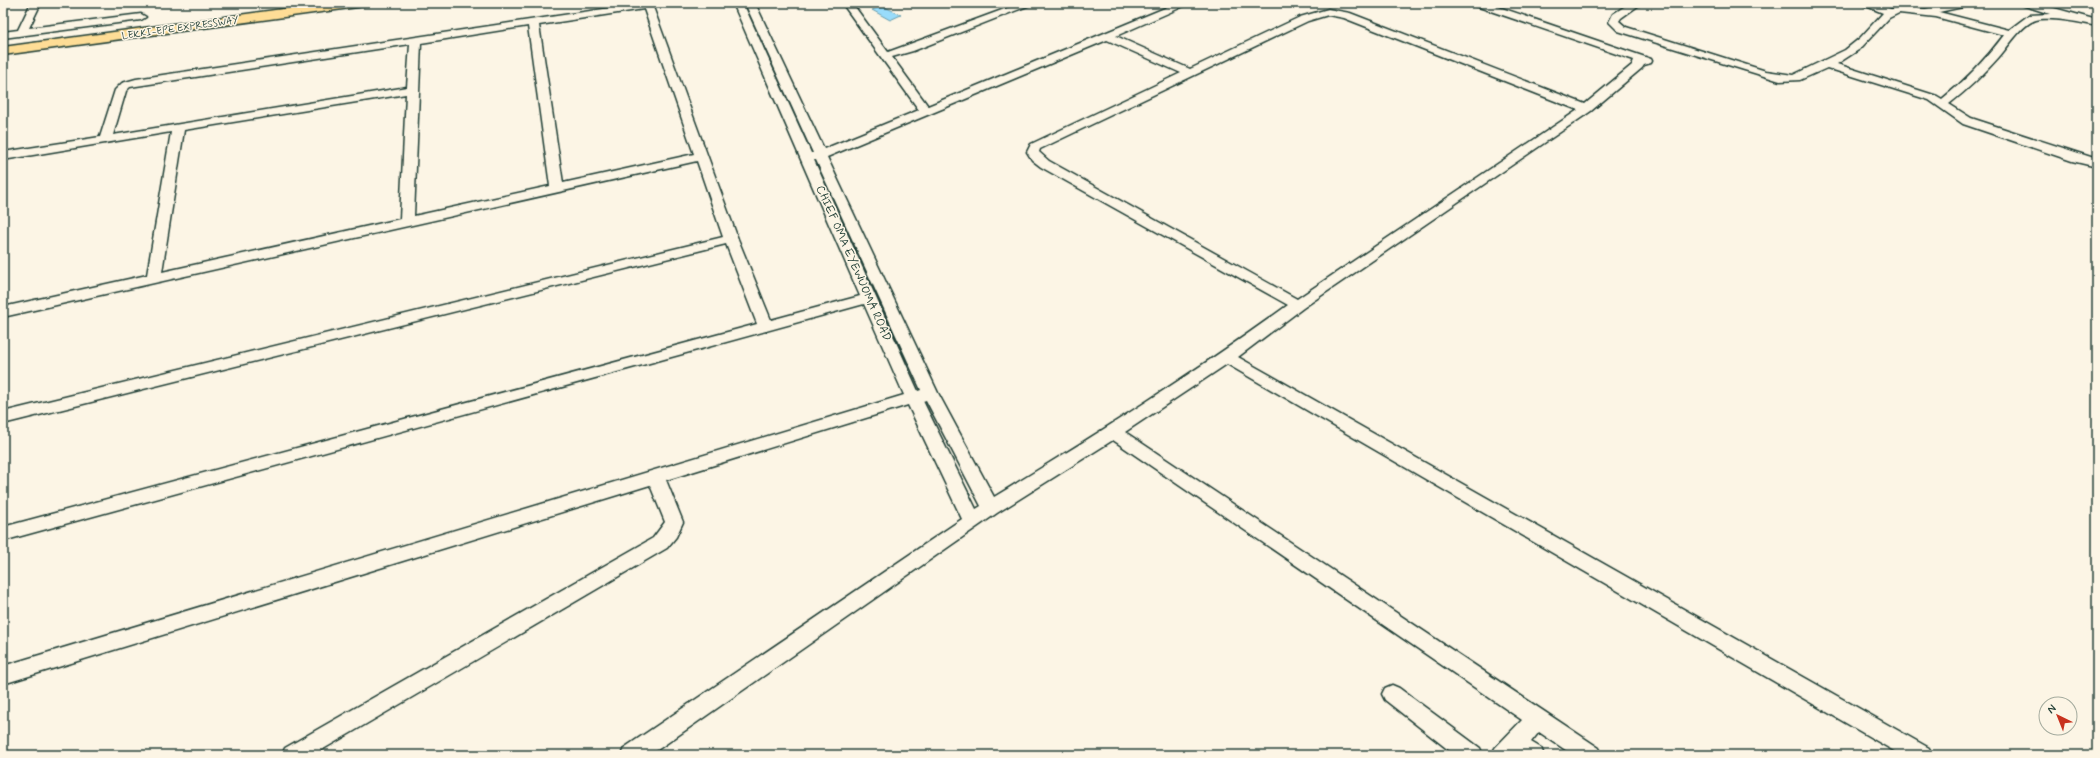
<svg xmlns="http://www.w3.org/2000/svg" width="2100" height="758" viewBox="0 0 2100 758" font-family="Mynerve,sans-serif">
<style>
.water{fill:#99dcfb;stroke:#689cab}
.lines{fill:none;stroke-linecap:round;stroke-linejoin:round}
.minor-casing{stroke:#1f3d34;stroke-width:3}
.highway-casing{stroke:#1f3d34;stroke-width:3}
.minor{fill:#fcf5e5;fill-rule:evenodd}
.highway{fill:#fedd96;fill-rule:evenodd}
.labels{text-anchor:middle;stroke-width:3;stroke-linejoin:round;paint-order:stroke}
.far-street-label{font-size:10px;fill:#1f3d34;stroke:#fcf5e5}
.street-label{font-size:12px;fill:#1f3d34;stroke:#fcf5e5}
</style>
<rect width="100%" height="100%" fill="#fcf5e5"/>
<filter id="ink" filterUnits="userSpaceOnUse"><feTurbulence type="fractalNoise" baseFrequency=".025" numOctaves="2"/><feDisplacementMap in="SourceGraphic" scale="8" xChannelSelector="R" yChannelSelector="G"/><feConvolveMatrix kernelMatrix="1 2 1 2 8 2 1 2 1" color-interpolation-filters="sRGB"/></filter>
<g filter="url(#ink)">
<path class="water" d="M883 6 901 15 890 20 872 10Z"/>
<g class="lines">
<defs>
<g id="minor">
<path d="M31 3H41L29 28 141 14 146 17 141 20 3 38V32L18 30Z"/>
<path d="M644 3 653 7 738 239 771 320 860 296 733 3H743L811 153H813L745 3H755L824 149 919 110 842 3H852L888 52 1021 3H1035L913 51 892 57 928 106 1177 3H1191L1116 36 1190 69 1300 17 1328 9 1350 13 1585 104 1632 65 1634 60 1473 5 1472 3H1487L1651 59 1652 61 1651 63 1644 65 1642 68 1591 111 1303 308 1238 357 1929 748 1932 755H1901L1227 364 1125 432 1599 748 1602 755H1573L1539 732 1531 742 1541 748 1544 755H1492L1495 748 1522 720 1113 440 997 513 650 755H621L624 748 962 519 908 405 666 480 683 522 676 537 667 548 313 755H282L285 748 653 538 665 522 650 485 3 684V666L904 395 864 304 3 541V527L757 324 726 244 3 424V412L723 237 697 161 3 317V307L147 275 171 132 3 160V152L100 137 115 90 122 83 136 79ZM644 9 694 154 563 183 539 25ZM1328 15 1344 18 1578 110 1297 299 1049 161 1039 152 1040 149 1308 21ZM528 26 550 186 414 216 421 43ZM1107 40 1181 73 1031 144 1027 152 1032 160 1041 167 1288 305C1193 374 1094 436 994 497L938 393 827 157ZM410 44 407 87 113 135 126 91 130 87ZM406 94 400 219 162 272 184 130ZM814 160H816L921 390 918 391ZM926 400 981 506 976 509 923 401Z"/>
<path d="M1630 3H1642L1621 18 1619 21 1626 27 1766 71 1793 75 1845 50 1860 38 1883 13 1859 3H1874L1891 9 1907 7 1925 9 1953 3H1973L1972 5 1939 12 2009 30 2029 15 2050 14 2022 5 2021 3H2036L2097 20V26C2083 23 2049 16 2036 20 2022 24 2008 47 1999 57 1984 74 1967 90 1949 104L1971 118 2097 159V167L2072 161 1963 124 1929 100 1827 68 1800 80 1780 81 1618 31 1609 22 1613 14ZM1899 13 1936 17 2004 35C1986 59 1965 81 1942 99L1937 96 1837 64 1860 49 1889 18Z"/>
<path d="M1392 685 1399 688 1480 748 1483 755H1455L1385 700 1382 694 1385 688Z"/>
</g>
<path id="highway" d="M327 3H365L363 6 358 7 3 55V47Z"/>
</defs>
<use href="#minor" class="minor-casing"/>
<use href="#highway" class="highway-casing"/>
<use href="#minor" class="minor"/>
<use href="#highway" class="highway"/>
</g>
</g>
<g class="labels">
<g class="far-street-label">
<text transform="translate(180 27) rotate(-8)" y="4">LEKKI-EPE EXPRESSWAY</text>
</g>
<g class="street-label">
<text transform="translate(854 263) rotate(66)" y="4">CHIEF OMA EYEWUOMA ROAD</text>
</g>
</g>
<rect width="2100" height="758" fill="none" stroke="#fcf5e5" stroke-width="16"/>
<rect x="8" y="8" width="2084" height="742" fill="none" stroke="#1f3d34" stroke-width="1.5" filter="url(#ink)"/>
<g transform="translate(2058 716) rotate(317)"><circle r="19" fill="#fcf5e5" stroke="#a4ab9e"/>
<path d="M0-3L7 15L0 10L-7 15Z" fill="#c8321e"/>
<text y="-6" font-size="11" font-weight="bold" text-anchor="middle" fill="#1f3d34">N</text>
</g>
</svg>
